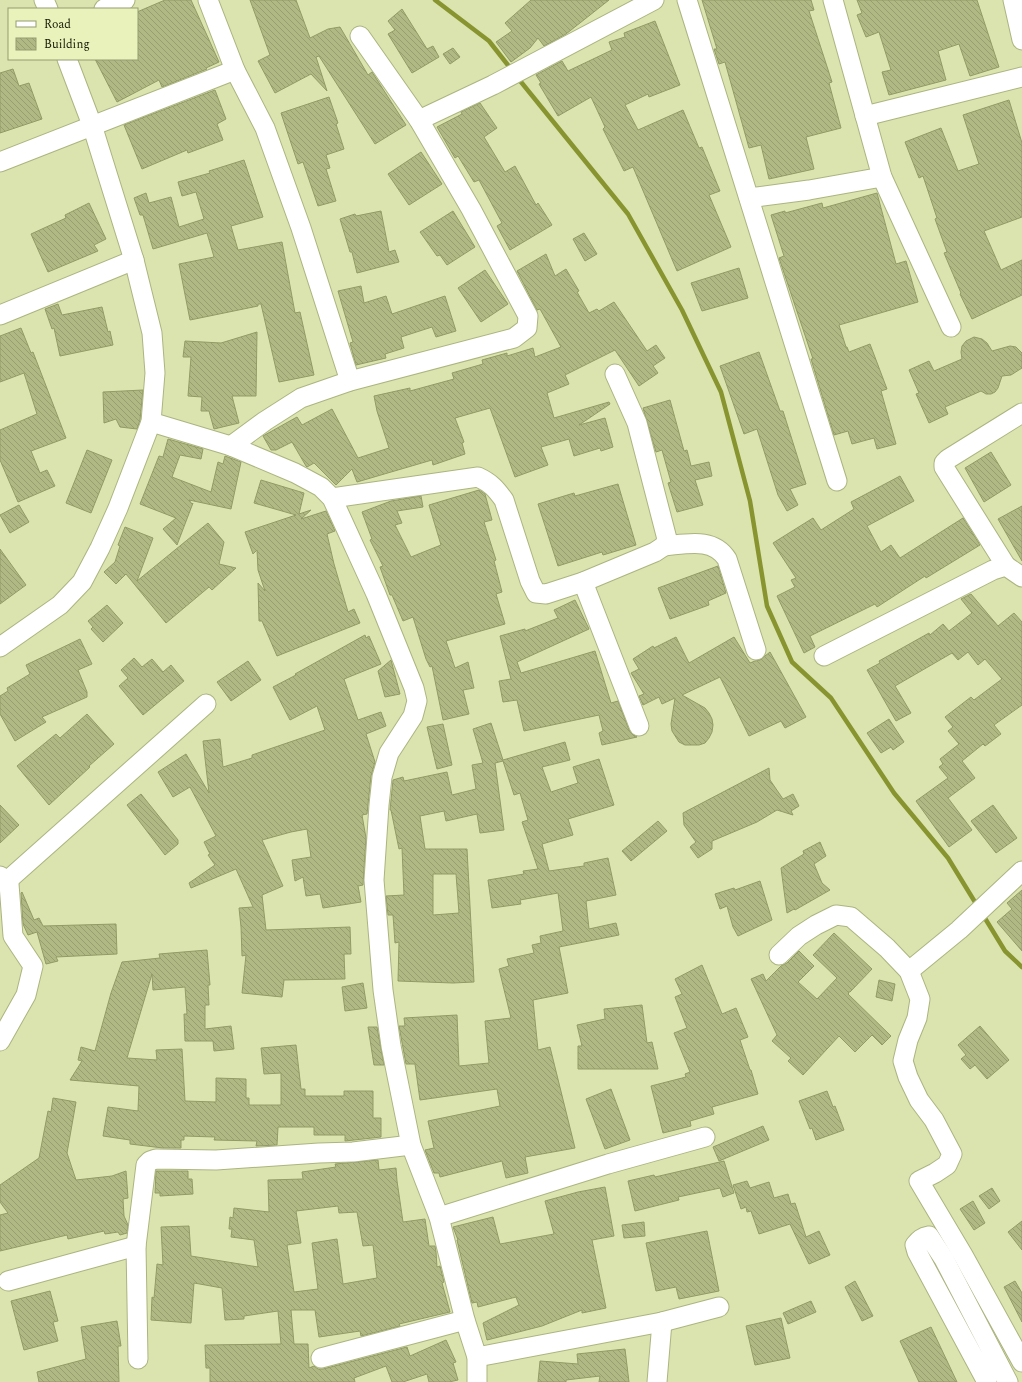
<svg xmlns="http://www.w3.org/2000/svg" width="1022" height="1382" viewBox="0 0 1022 1382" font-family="Spectral,serif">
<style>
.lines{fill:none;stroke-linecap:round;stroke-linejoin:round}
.stream{stroke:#88942f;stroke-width:4.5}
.building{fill:url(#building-back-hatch);stroke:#929a66;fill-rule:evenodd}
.minor-casing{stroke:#acb47f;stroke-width:21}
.minor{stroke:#fff;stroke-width:19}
</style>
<defs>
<pattern id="building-back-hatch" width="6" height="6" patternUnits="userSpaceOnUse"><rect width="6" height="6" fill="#b0b984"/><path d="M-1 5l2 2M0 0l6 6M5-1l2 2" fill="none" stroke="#979e70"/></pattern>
</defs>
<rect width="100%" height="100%" fill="#dbe4ae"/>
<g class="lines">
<g class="stream">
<path d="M435 0 489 41 511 69"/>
<path d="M517 77 628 214 682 310 721 392 750 501 767 606 792 662 831 698 894 793 948 858 978 907"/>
<path d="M983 915 1005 951 1022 967"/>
</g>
</g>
<g class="building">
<path d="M165 0H191L219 62 206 68 207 69 162 87 159 80 117 102 95 59H137V12Z"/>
<path d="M250 0H296L310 38 328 29 340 27 368 75 372 72 406 125 375 144 319 56 316 57 327 91 311 74 275 93 258 61 270 55Z"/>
<path d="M531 0H609L566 34 544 46 538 38 530 48 511 62 496 42 512 31 505 23Z"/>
<path d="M702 0H811L814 10 809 11 832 82 829 83 841 128 806 137 814 169 769 179 761 145 749 148 725 62 719 64 714 49H717Z"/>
<path d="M857 0H977L999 67 970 76 959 44 938 51 946 80 889 95 882 72 891 70 879 32 866 37 857 15 862 13Z"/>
<path d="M402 9 427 49 433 46 439 57 412 73 388 34 395 30 388 21Z"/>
<path d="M655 21 680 85 649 97 648 94 625 105 638 130 683 110 699 148 702 147 720 191 709 195 731 247 677 271 633 167 624 171 603 129 605 127 591 97 558 116 539 84 541 83 536 75 562 61 568 71 612 50 609 42 625 37 624 33Z"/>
<path d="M453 48 460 57 450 64 443 54Z"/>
<path d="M13 69 19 86 29 83 42 119 0 133V73Z"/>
<path d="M215 90 226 119 217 124 223 140 188 153 187 150 142 169 124 125Z"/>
<path d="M329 97 338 123 336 124 344 149 326 155 330 168 326 169 336 201 318 206 303 162 298 164 281 113Z"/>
<path d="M1009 100 1022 143V217L984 231 1001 270 1022 260V295L972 319 960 294 961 293 944 253 947 252 935 219 937 218 923 176 919 178 905 142 941 128 958 171 979 164 963 115Z"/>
<path d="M480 103 497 128 484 137 505 172 515 166 536 205 538 203 552 225 510 250 497 226 502 223 479 180 474 182 458 156 455 158 437 127 462 114 461 112Z"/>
<path d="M421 152 442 184 409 205 388 174Z"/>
<path d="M244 160 263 217 231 226 238 250 282 242 295 313 300 312 314 375 279 382 261 304H258V306L190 320 179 264 214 257 207 233 153 249 143 215H140L134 198 146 193 149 203 171 197 179 227 204 219 196 192 182 196 178 182 210 173 209 171Z"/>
<path d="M877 193 896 264 906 261 918 302 839 325 846 347H847L849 352 870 344 887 389 881 391 896 444 877 449 874 438 852 444 848 431 834 435 811 359H813L779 258 784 256 771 215 785 211V213L822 203 823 208Z"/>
<path d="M89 203 106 239 94 245 98 251 48 272 31 234 66 218 65 215Z"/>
<path d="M381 211 389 252 395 250 399 262 357 273 352 252H350L340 219 355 214 356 216Z"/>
<path d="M453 211 475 247 447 265 440 255 437 256 420 232Z"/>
<path d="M584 233 597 254 585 261 573 239Z"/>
<path d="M546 254 555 276 566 269 579 291 577 292 589 313 597 309 599 311 614 302 647 351 656 345 665 358 653 366 658 373 639 386 615 350 565 375 569 384 547 393 554 418 609 402 610 404 579 425 605 418 613 447 601 451 600 448 574 456 569 439 541 447 548 465 515 477 490 408 455 418 464 442 462 443 465 454 433 465 432 460 357 482 352 469 336 485 314 463 307 467 306 466 292 442 276 450H271L263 436 297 417 302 425 332 409 358 458 389 448 377 411 374 396 410 388V391L454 379 452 373 483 364 482 360 507 353V356L533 348 535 357 561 347 540 309 537 310 517 271Z"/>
<path d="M739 268 748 298 702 311 691 283Z"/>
<path d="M485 270 508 304 481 322 458 288Z"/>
<path d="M361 286 364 303 386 296 392 314 445 296 456 331 436 337 432 327 401 337 404 348 385 354 386 358 356 365 350 343 353 342 338 291Z"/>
<path d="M58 304 62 315 102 307 108 332 110 331 113 345 60 356 54 328 52 329 45 309Z"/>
<path d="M21 328 31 353 33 352 66 438 31 451 40 473 47 470 55 486 18 502 0 460V430L37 414 24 373 0 382V336Z"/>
<path d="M257 332 256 396H232L239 423 214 429 209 411H201L202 397 188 396 191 357H183L185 341 221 343Z"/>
<path d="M974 337 982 339 987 343 992 351 1010 346 1016 347 1022 353V368L1011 375 1002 376 998 388 995 392 991 394H986L981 391 945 407 948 414 929 423 916 394 919 393 909 370 929 361 934 371 962 359 961 352 962 346 966 341Z"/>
<path d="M759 352 780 411H783L806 484 790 489 798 505 787 511 778 495 757 429 744 434 720 366Z"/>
<path d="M143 390 140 420 137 429 120 427 116 419 104 423 103 392Z"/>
<path d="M670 400 684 451 687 450 691 466 709 462 712 476 695 480 703 505 677 512 668 483 671 482 662 450 656 452 643 408Z"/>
<path d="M168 439 203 449 201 459 180 455 172 477 211 492 218 462 223 464 225 456 241 462 231 509 189 500 192 504 193 503 177 545 163 529 176 518 140 504 159 456 163 457Z"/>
<path d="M87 450 112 460 91 513 66 503Z"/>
<path d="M991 452 1011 485 984 502 965 468Z"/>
<path d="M900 476 914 501 867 526 881 552 891 545 900 558 963 518 980 545 926 578 925 576 877 607 875 604 810 636 815 647 804 653 777 596 795 587 791 580 796 578 773 543 813 518 821 530 854 509 851 502Z"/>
<path d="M261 480 304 493 299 514 311 510 301 519 326 511 335 531 327 534 334 564 348 612 354 609 360 623 277 656 262 621H259L258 583 265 591 258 570 257 550 253 554 245 532 296 515 254 503Z"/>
<path d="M618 484 636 545 603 555 602 552 558 566 538 504 574 493 575 496Z"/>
<path d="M479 490 485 494 492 520 484 522 496 560 494 561 502 592 496 594 505 624 446 641 455 668 468 662 474 688 463 690 469 714 443 720 432 666 430 667 426 659 413 617 403 621 392 595H390L380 567 383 566 370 540 372 539 362 512 391 501 421 496 423 507 397 511 402 523 395 525 411 557 441 545 429 505Z"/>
<path d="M19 505 29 522 10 533 0 515Z"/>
<path d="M1022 506V561L998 519Z"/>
<path d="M208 523 224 542 219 564 236 568 212 590 209 587 166 623 126 574 116 584 104 572 115 562 120 546 118 545 125 527 153 538 137 581Z"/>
<path d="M0 549 26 585 0 604Z"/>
<path d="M718 566 726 593 708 601 709 605 670 619 658 588Z"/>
<path d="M971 594 998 626 1014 613 1022 622V705L994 725 1001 734 985 746 983 744 962 761 975 778 948 798 972 830 949 847 916 801 948 778 939 767 943 764 940 759 959 744 948 731 953 727 945 717 971 697 974 700 1002 679 985 659 978 665 968 652 958 660 952 653 895 686 911 713 896 721 867 670 880 663 879 661 929 633 930 635 943 624 949 631 972 613 961 599Z"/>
<path d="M575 600 589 629 517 662 521 673 595 651 611 703 618 701 629 730 632 734 637 737 602 745 599 733 603 731 599 715 524 731 517 700 503 702 499 681 511 679 500 636 525 629V631L558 618 554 610Z"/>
<path d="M107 605 123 623 103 642 91 629 93 627 88 621Z"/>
<path d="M365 635 366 638 369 636 381 664 344 679 358 720 381 712 386 726 366 734 375 762 371 776 367 814 362 815 366 838 363 885 358 886 361 902 323 908 320 894 306 896 303 877 295 881 292 860 311 857 307 829 291 832 262 840 283 886 262 895 266 930 350 927 351 954H344L345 979 284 980 282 997 242 993 246 955 242 956 241 927 239 908 253 907 236 869 191 888 189 883 215 865 208 855 210 854 204 842 216 836 190 787 173 797 158 772 186 754 209 793 203 741 220 739 223 767 252 758V755L325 730 317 706 290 720 273 687 296 675 295 674Z"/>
<path d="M676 637 689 663 734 637 750 663 755 661 760 660 770 652 806 717 785 728 781 721 749 736 720 677 682 695 705 708 709 713 712 719 713 725 712 732 709 738 705 743 699 745H685L679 742 672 731 671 724 675 698 662 704 659 697 643 705 639 696 644 694 631 673 639 669 633 659 653 646 654 648Z"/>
<path d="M80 639 92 664 78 670 87 692V697L42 717 46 722 15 741 0 714V696L8 691 7 688 30 674 26 665Z"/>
<path d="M134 658 142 667 152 659 163 672 171 665 184 681 143 715 119 686 128 678 121 670Z"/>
<path d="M391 660 400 694 385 697 378 671Z"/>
<path d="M248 661 261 680 231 701 217 682Z"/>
<path d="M87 714 114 744 89 766 90 767 49 805 17 766 56 734 60 738Z"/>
<path d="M889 719 904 742 893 750 891 747 881 753 867 733Z"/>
<path d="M491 723 503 760 565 742 570 760 542 767 551 792 578 783 573 767 599 759 614 805 568 819 573 835 542 844 549 871 584 866V863L608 858 616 895 586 901 589 929 616 923 619 935 559 947 568 993 533 1000 538 1050 550 1047 575 1148 525 1157 528 1173 506 1178 502 1161 440 1177 439 1173H434L425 1150 434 1148 428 1121 500 1106 497 1089 420 1100 415 1064H406L399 1026H405L404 1018 457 1015 459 1066 489 1063 485 1021 511 1018 499 969 509 966 507 959 534 953 532 945 541 943 540 936 563 931 558 893 520 900 521 904 492 908 488 880 524 874 523 871 538 869 522 822 528 820 520 793 514 795 503 761 495 763 504 830 480 833 477 814 446 821 444 811 420 816 425 849H467L474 982 453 983 398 981 399 942 395 943 393 915H388L386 896 404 895 402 848 399 849 391 810H390L393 780 403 777 404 781 447 772 452 795 476 789 472 765 483 763 473 729ZM433 874H456L459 913 433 915Z"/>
<path d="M443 724 452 765 437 769 427 727Z"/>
<path d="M769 768 770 780 783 799 793 794 799 806 791 811 793 815 777 810 757 822 712 841V849L698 858 690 847 696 842 684 825 683 813Z"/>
<path d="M141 794 178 840V844L165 855 127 805Z"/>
<path d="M0 805 19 825 0 843Z"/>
<path d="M993 805 1017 838 996 853 971 821Z"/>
<path d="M658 821 667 831 631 861 622 851Z"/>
<path d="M820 842 826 856 814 864 822 883 830 890 795 910 794 909 787 913 781 868 804 854 803 851Z"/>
<path d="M760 881 772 920 738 936 733 927 727 906 720 909 715 894 734 888 735 890Z"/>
<path d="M1022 890V951L997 922 1012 909 1007 903Z"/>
<path d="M22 892 34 920 39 918 43 926 116 924 117 954 56 957 58 961 46 964 37 932 28 935 23 924 21 893Z"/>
<path d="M834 933 872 969 850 992H848L849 993 848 994 891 1036 882 1045 872 1035 855 1052 839 1036 803 1075 788 1061 791 1058 772 1041 777 1035 751 979 763 974 766 981 781 966 787 963 799 951 814 966 798 982 817 999 837 978 813 955Z"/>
<path d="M207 950 210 985H208L209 1005H205V1029L231 1026 234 1049 214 1051 213 1041H185L184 1014H187L185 987 153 990 152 974 127 1058 157 1060 156 1050 182 1049 185 1101 216 1102V1078L246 1079V1098H249V1105H281V1073L264 1074 261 1048 296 1045 301 1089H305V1096H344V1091H373V1118H381V1137L345 1141V1135H314V1127H278L277 1145 256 1146 257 1141 214 1140 215 1137 184 1136V1140H181V1148H163L130 1144V1140L103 1136 108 1107 138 1111 139 1086 70 1080 82 1061 78 1060 81 1047 95 1051 111 993 122 962 160 958 159 954Z"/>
<path d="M702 965 722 1014 736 1008 748 1037 740 1040 750 1070H751L758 1094 712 1107 714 1114 690 1121 691 1126 663 1133 651 1086 686 1077 685 1074 690 1072 674 1033 687 1028 675 997 682 994 675 979Z"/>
<path d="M879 980 895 984 892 1001 876 997Z"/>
<path d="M363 983 367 1008 345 1011 342 987Z"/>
<path d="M642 1005 647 1043 652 1042 658 1069H578V1046H582L577 1025 605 1019 604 1009Z"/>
<path d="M980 1026 1009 1060 987 1079 975 1065 970 1069 961 1059 966 1055 958 1045Z"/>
<path d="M368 1027H377L384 1065H374Z"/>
<path d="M611 1089 630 1140 605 1149 586 1099Z"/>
<path d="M827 1091 833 1107 835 1106 844 1130 816 1140 812 1128 810 1129 799 1101Z"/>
<path d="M53 1098 76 1102 67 1153 76 1180 112 1176 126 1171 128 1198 123 1199 124 1216 128 1225 127 1233 120 1235 118 1232 105 1234 104 1231 68 1239 67 1235 0 1251V1215L8 1213 0 1202V1185L39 1158 48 1111 51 1112Z"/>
<path d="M763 1126 769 1140 719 1161 713 1147Z"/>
<path d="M378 1160 379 1170 396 1168 397 1181 403 1222 425 1219 429 1246H435L436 1252 437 1267 440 1266 444 1282 442 1283 450 1312 399 1324 400 1326 361 1336 360 1331 319 1337 315 1310H291L294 1344H308L309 1368 314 1366 318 1369H323L407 1347 410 1356 446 1340 456 1362 453 1363 458 1380 449 1382H429L427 1374 403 1382H392L386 1366 354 1378 355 1382H210V1368H206L205 1345 281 1344 278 1311 244 1316V1319L225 1320 222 1288 194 1283 191 1323 151 1320 152 1297 154 1298 157 1264 163 1265 161 1227 189 1226 191 1256 258 1267 254 1240 231 1237 232 1229H229L230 1217 233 1218 234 1208 269 1212 268 1180 303 1179 302 1172 336 1167 335 1164ZM338 1206 339 1213 357 1212 363 1246 373 1245 377 1278 343 1284 337 1239 312 1243 318 1289 294 1292 287 1245 301 1243 296 1211Z"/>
<path d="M724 1161 734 1193 723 1197 720 1188 678 1197 679 1200 635 1211 628 1181 654 1175 655 1177Z"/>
<path d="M156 1171H188V1179H192L193 1194 160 1196V1193H155Z"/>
<path d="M747 1181 750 1188 769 1182 774 1198 788 1194 791 1204 795 1203 806 1237 819 1231 830 1255 809 1264 790 1224 759 1234 751 1211 747 1212 746 1207 741 1209 733 1185Z"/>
<path d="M605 1187 614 1236 592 1240 606 1308 582 1313V1310L542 1326 487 1340 483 1323 519 1305 516 1297 478 1307 477 1302 472 1303 457 1240H458L453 1227 493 1217 500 1244 554 1234 545 1201 578 1192Z"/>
<path d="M992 1188 1000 1201 989 1209 979 1196Z"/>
<path d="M973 1201 985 1223 974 1230 960 1209Z"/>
<path d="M1022 1221V1250L1008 1232Z"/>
<path d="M644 1222 645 1236 624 1238 622 1225Z"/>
<path d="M707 1231 719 1291 679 1299 676 1287 656 1291 646 1243Z"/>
<path d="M855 1281 873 1316 862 1321 845 1287Z"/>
<path d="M1015 1281 1022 1293V1322L1004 1287Z"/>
<path d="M50 1291 58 1321 53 1322 58 1341 24 1350 11 1301Z"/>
<path d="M811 1301 816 1312 788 1324 783 1313Z"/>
<path d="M781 1318 790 1358 755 1365 746 1326Z"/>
<path d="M117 1321 121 1346H118L119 1382H39L37 1372 86 1359 81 1327Z"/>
<path d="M931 1327 957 1382H919L900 1341Z"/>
<path d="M625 1349 629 1382H599L600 1376 566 1380V1382H538L540 1361 578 1364 577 1354Z"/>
</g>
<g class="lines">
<defs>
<g id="minor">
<path d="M44 0 48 9"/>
<path d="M208 0 235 70 265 128 301 228 350 381"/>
<path d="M687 0 837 481"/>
<path d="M833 0 882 177 951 327"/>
<path d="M1013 0 1022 40"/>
<path d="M104 9 125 0"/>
<path d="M865 116 1022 77"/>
<path d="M419 120 493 85 654 0"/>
<path d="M0 162 235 70"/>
<path d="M749 198 809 190 882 177"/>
<path d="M0 315 134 260"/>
<path d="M151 422 231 446 295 473 321 487 332 498 376 594 414 688 417 701 413 716 389 753 382 777 379 805 374 880 383 990 391 1046 411 1145 439 1217 465 1320 477 1357V1382"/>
<path d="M231 446 265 421 301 398 350 381 514 338 527 328 528 316 471 209 419 120 360 36"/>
<path d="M332 498 478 477C491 483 496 489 504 500L530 581 536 593 546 594 583 582 655 552 664 546 667 539 637 423 615 374"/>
<path d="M664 546C687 544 713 537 727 559L756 650"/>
<path d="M1006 566 947 472 944 467V463L948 459 1022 413"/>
<path d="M583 582 639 726"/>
<path d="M0 647 60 605 82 582 100 548 118 508 151 422 155 373 152 333 134 260 92 125 67 59"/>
<path d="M824 656 993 570 1006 566 1022 577"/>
<path d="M0 876 7 881 9 884 13 936 33 966 26 995 0 1041"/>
<path d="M7 881 206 704"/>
<path d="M779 955 799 936 816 925 836 915 851 917 887 948 909 971 920 999 917 1018 908 1040 903 1061 908 1077 919 1100 934 1120 952 1154 947 1165 935 1173 919 1181 963 1255 1022 1362"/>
<path d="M909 971 959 930 1022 871"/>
<path d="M439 1217 608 1164 705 1137"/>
<path d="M8 1281 136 1246"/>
<path d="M477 1357 662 1322 719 1307"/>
<path d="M321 1358 465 1320"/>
<path d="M138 1359 136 1246 146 1165 150 1161 156 1159 216 1160 319 1153 353 1152 411 1145"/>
<path d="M657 1382 662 1322"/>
<path d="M987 1382 917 1252 915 1245C919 1240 922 1237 929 1236L944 1259 1008 1382"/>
</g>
</defs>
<use href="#minor" class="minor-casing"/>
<use href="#minor" class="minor"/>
</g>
<rect x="8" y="8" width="130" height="52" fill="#e8f2ba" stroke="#959c72"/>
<rect x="16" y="21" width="20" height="6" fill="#ffffff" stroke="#959c72"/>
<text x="44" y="28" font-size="12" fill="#191b07">Road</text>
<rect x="16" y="38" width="20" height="12" fill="url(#building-back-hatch)" stroke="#959c72"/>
<text x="44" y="48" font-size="12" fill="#191b07">Building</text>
</svg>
